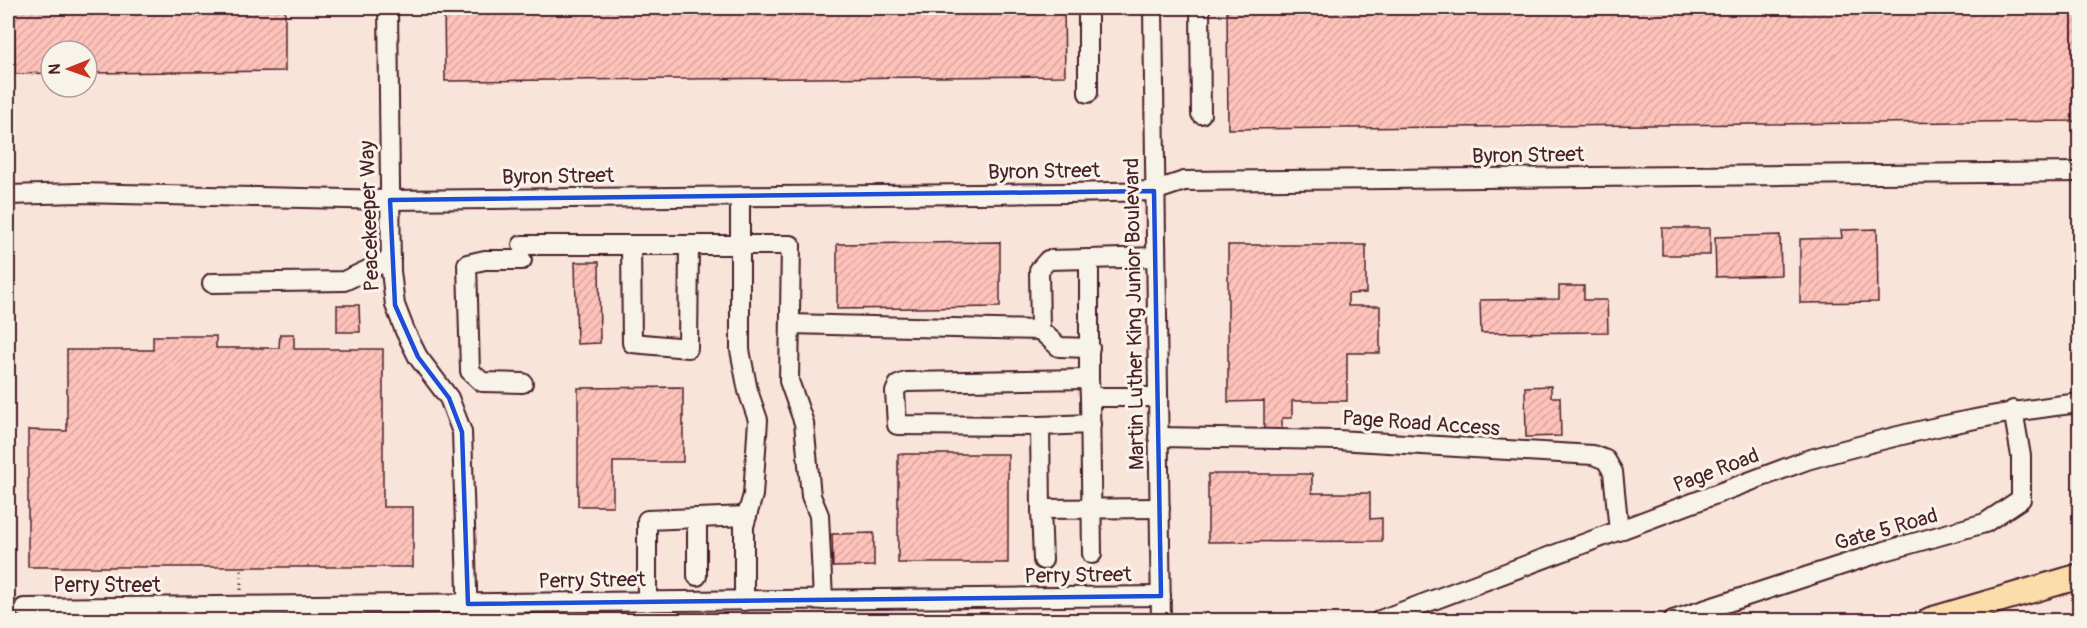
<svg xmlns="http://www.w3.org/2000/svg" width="2087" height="628" viewBox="0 0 2087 628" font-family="Pangolin,sans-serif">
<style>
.building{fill:url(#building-hatch);stroke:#4a1f2b;stroke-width:1.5}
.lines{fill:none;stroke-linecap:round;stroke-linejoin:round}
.minor-casing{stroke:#4a1f2b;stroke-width:22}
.major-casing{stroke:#4a1f2b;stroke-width:28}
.path{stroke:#4a1f2b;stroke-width:3;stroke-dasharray:1.5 4.5;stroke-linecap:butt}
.minor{stroke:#f7f3e8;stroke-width:18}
.major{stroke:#faddab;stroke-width:24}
.marked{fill:none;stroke:#1d4ed8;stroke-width:4.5;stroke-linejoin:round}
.labels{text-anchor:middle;stroke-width:6;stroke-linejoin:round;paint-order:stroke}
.street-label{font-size:21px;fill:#4a1f2b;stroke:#f7f3e8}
</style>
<defs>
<pattern id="building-hatch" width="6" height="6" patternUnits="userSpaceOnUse" patternTransform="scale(1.5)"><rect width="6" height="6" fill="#fdc2b9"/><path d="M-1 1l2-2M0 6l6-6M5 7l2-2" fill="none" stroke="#daa69f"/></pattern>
</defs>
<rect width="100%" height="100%" fill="#f9e4da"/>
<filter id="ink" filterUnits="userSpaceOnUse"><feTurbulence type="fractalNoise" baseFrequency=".0167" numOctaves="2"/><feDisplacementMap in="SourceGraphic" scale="12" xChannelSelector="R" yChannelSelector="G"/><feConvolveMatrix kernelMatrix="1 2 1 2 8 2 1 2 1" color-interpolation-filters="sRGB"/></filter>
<g filter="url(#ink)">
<g class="building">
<path d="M14 8H285V71L87 73V51H51V73L15 74Z"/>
<path d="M444 8H1064L1065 76 445 81Z"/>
<path d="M1227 8H2080V121L1228 129Z"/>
<rect x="1662" y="228" width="48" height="27"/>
<path d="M1877 229 1878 302 1800 303V239L1842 238 1841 230Z"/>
<path d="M1780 235 1781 275 1716 277 1715 237Z"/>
<path d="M1000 242V307L837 309V244Z"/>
<path d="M1228 245H1366V293L1348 294V306H1380V353H1347V401H1292V418H1282V429H1264V401L1228 402Z"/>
<path d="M575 262H599L600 343 577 344Z"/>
<path d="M1559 286H1584V300H1607L1608 332 1481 333 1480 300 1559 299Z"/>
<path d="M337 305H359L360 332H337Z"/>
<path d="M280 334H294V349H383V507H413V567H28V430L67 431V350H153V336H216V348H279Z"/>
<path d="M1551 386V397H1560L1561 436 1526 437 1525 387Z"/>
<path d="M683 387V462H613V506H578V388Z"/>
<rect x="898" y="454" width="110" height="109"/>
<path d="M1208 474H1312V493H1370V519L1382 518V541L1208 542Z"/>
<path d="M874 533V566L833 567 832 534Z"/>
</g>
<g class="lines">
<defs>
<g id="minor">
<path d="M388 8 391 271 395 305 405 331 418 357 449 398 462 432 468 620"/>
<path d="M1088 8V93"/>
<path d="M1153 8 1161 620"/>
<path d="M1200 8 1201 114"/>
<path d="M8 195 79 193 390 200 1069 193 1154 191 1184 181 2080 172"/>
<path d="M740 197V350L748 391 758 420 753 495 744 526V601"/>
<path d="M522 245H791L789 381 804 423 811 496 819 515 823 600"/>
<path d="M631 245 632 343 688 348 689 245"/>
<path d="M1156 257 1089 259V379L1090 397H1158"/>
<path d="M522 260H485L467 264 470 371 482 382 523 383"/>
<path d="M212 283 344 281 391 259"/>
<path d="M790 324 1040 330 1039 270 1048 260 1089 259"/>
<path d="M1040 330 1059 347 1090 348"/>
<path d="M1090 397 1092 554"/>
<path d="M1040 426 1091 424"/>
<path d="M1158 437 1337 440 1593 455 1606 460 1613 472 1619 531"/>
<path d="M1041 509 1040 426 897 425 895 392 898 385 906 382 1089 379"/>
<path d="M1043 560 1041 509 1160 508"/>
<path d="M697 576V518"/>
<path d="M647 602V520L747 516"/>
<path d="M24 608 1161 596"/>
<path d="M1380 620 1807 460C1896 435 1987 413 2080 403"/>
<path d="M1673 620 1885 551 1985 523 2021 499V456L2013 410"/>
</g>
<path id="major" d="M1930 620 2080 576"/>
</defs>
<use href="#minor" class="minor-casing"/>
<use href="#major" class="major-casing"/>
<path class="path" d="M241 590V567"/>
<use href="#minor" class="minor"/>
<use href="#major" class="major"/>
</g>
</g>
<path class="marked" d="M1154 191 1161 596 468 604 462 432 449 398 418 357 395 305 390 200Z"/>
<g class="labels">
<g class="street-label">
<text transform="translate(1528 155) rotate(-1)" y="7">Byron Street</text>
<text transform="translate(1044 171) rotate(-1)" y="7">Byron Street</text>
<text transform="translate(558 176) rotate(-1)" y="7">Byron Street</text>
<text transform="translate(369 216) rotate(-92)" y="7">Peacekeeper Way</text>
<text transform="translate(1134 314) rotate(-91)" y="7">Martin Luther King Junior Boulevard</text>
<text transform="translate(1421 423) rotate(4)" y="7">Page Road Access</text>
<text transform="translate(1716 470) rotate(-21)" y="7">Page Road</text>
<text transform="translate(1886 529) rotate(-16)" y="7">Gate 5 Road</text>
<text transform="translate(1078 575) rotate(-1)" y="7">Perry Street</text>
<text transform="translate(592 580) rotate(-1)" y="7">Perry Street</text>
<text x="107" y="592">Perry Street</text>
</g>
</g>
<rect width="2087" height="628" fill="none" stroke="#f7f3e8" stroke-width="30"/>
<rect x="15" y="15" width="2057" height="598" fill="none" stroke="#4a1f2b" stroke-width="2" filter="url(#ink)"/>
<g transform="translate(69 69) rotate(269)"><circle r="28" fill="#f7f3e8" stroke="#b29e9c" stroke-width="1.5"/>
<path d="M0-4.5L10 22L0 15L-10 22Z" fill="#c8321e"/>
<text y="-9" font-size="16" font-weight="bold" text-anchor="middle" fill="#4a1f2b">N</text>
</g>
</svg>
